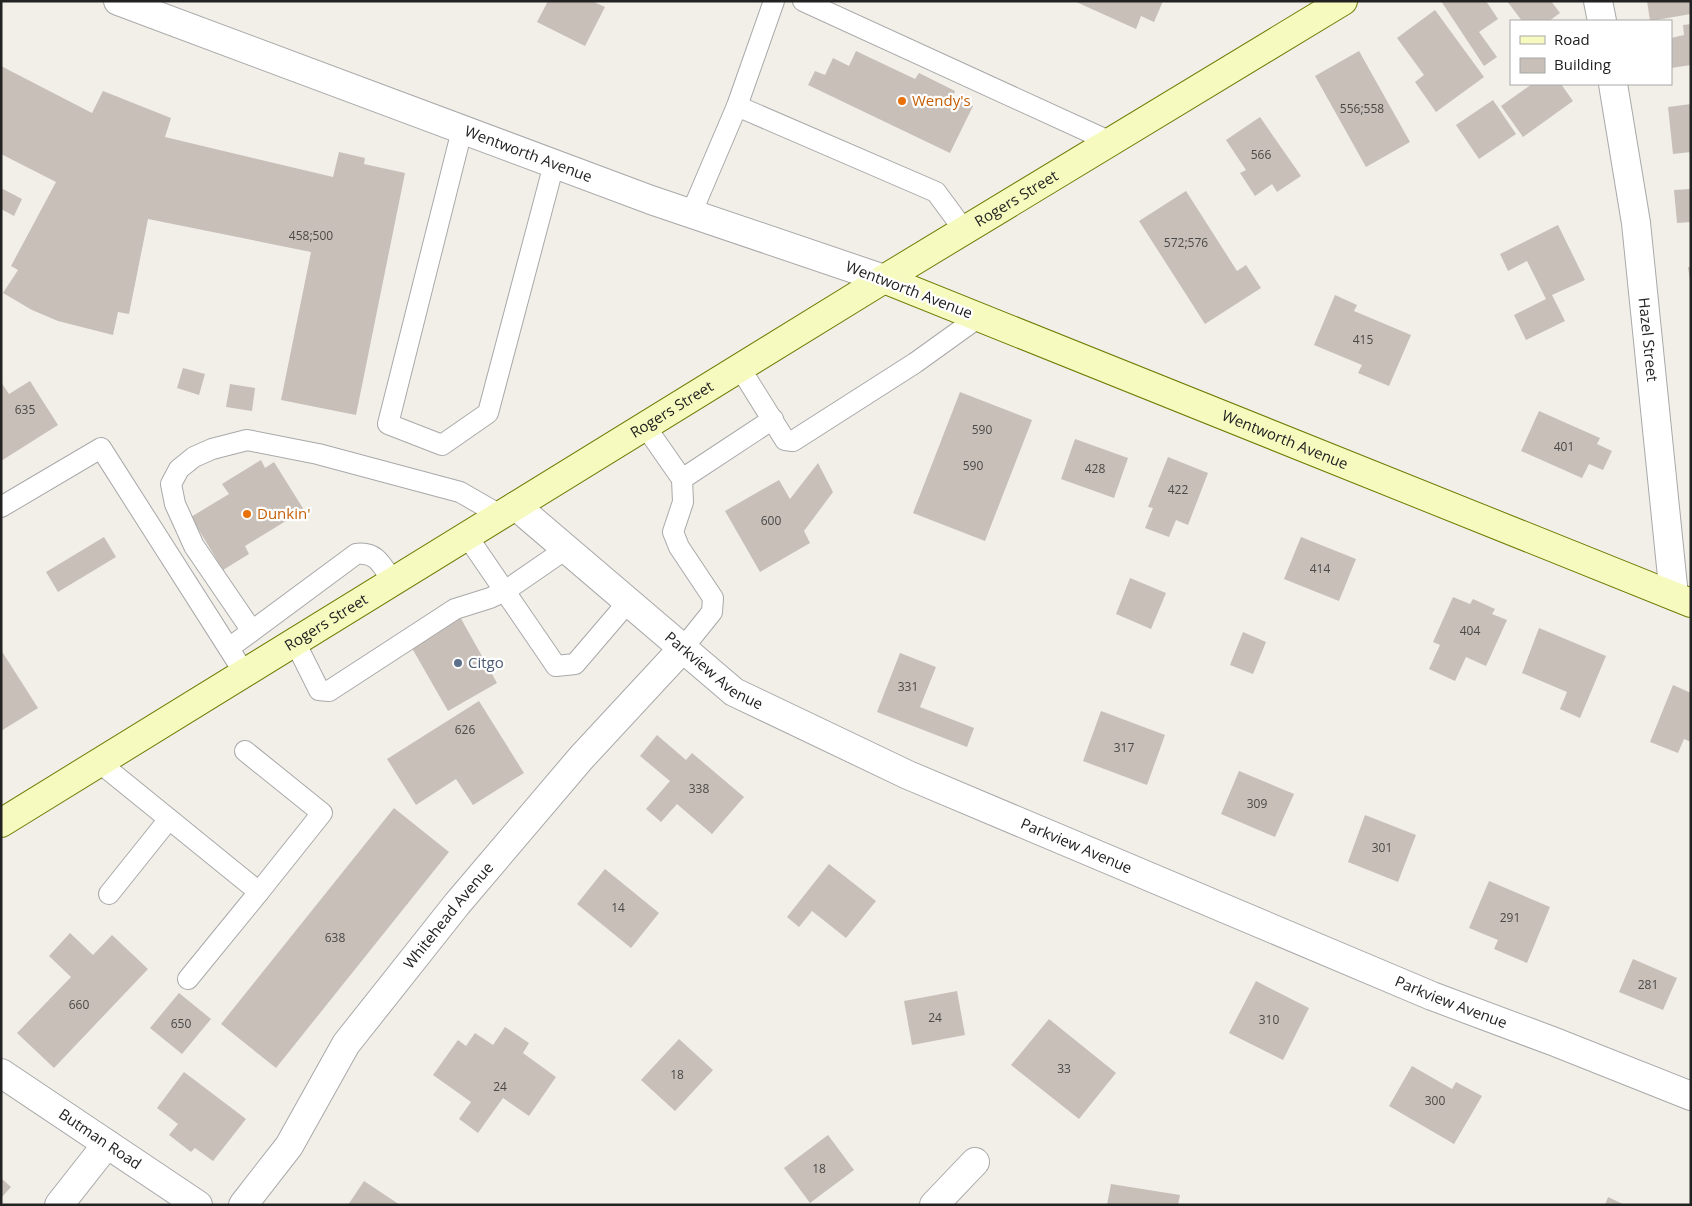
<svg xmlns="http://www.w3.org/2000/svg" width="1692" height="1206" viewBox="0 0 1692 1206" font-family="'Open Sans',sans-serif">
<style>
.building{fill:#c7bfb8}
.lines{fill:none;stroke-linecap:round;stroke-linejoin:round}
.lane-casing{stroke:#a9a9a9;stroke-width:22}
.street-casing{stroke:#a9a9a9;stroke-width:30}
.secondary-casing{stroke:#707d05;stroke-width:30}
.lane{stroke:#fff;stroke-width:20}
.street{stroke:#fff;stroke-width:28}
.secondary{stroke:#f7fabf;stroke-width:28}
.food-dot{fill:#e8710a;stroke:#fff;stroke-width:2}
.service-dot{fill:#5c6f8a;stroke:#fff;stroke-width:2}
.labels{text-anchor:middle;stroke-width:4.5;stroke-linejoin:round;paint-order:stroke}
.number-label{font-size:12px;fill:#4b4948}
.food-label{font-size:15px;fill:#c56008;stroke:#fff;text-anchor:start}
.street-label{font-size:15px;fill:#222;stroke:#fff}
.service-label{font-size:15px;fill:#4e5e75;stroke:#fff;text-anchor:start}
</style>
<rect width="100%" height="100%" fill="#f2efe9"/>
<g class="building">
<path d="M548 1H592L605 7 585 46 537 22Z"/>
<path d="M1074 1H1163L1154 22 1141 16 1136 29Z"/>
<path d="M1441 1H1486L1498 19 1479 32 1497 57 1484 66Z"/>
<path d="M1507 1H1551L1560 13 1549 21H1522Z"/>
<path d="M1647 1H1691V14L1650 21Z"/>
<path d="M1435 10 1484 77 1436 112 1415 82 1424 75 1397 38Z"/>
<path d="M1691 24V65L1671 68V38L1684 35 1683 25Z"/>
<path d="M856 51 915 79 919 73 955 91 953 96 973 106 950 153 808 85 815 71 825 75 833 58 849 66Z"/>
<path d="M1359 51 1410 142 1366 167 1315 76Z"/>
<path d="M1 66 92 113 103 91 171 118 165 137 333 177 339 152 365 158 364 164 405 173 356 415 281 400 311 252 148 219 129 314 118 312 113 335 58 321 32 310 3 293 18 270 11 266 56 182 1 154Z"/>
<path d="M1532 84H1561L1573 101 1523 137 1501 106Z"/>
<path d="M1493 100 1516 134 1479 159 1456 125Z"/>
<path d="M1691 104V152L1673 154 1668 107Z"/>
<path d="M1260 117 1301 176 1277 192 1272 184 1255 196 1240 173 1246 170 1226 140Z"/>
<path d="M1 188 22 199 14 216 1 209Z"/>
<path d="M1691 189V222L1677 223 1674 190Z"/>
<path d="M1186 191 1237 271 1246 265 1261 288 1205 324 1139 221Z"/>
<path d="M1558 225 1585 280 1552 295 1565 321 1526 340 1514 315 1546 299 1527 261 1508 271 1500 254Z"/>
<path d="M1688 267H1691V280H1690Z"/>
<path d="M1335 295 1357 305 1354 311 1411 335 1389 386 1358 373 1362 365 1314 345Z"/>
<path d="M183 368 205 374 199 395 177 388Z"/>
<path d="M30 381 58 425 1 461V382L9 394Z"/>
<path d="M230 384 255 388 252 411 226 407Z"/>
<path d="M960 392 1032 420 985 541 913 513Z"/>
<path d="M1539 411 1600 438 1597 444 1612 451 1603 470 1589 464 1582 478 1521 451Z"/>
<path d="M1075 439 1128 458 1114 498 1061 479Z"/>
<path d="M1168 457 1208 473 1188 525 1176 520 1169 537 1145 528 1153 508 1148 507Z"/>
<path d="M261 460 265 468 274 462 304 510 245 546 249 554 223 570 191 517 229 494 222 484Z"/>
<path d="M818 463 833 492 804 531 810 543 760 572 725 511 779 480 790 499Z"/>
<path d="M104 537 116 557 58 592 46 572Z"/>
<path d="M1301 537 1356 559 1339 601 1284 579Z"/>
<path d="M1130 578 1166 593 1151 629 1116 614Z"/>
<path d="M1453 597 1470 604 1473 599 1495 609 1492 614 1507 620 1486 666 1466 657 1455 681 1429 669 1440 645 1433 642Z"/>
<path d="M459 615 497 683 448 711 409 643Z"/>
<path d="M1539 628 1606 656 1580 718 1560 709 1567 692 1522 673Z"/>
<path d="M1243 632 1266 642 1253 674 1230 665Z"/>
<path d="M1 650 38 708 1 731Z"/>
<path d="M900 653 936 667 920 707 974 728 967 747 877 712Z"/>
<path d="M1673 685 1691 693V742L1684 739 1678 753 1650 742Z"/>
<path d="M479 701 524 773 473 805 456 779 416 805 387 759Z"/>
<path d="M1101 711 1165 735 1147 785 1083 761Z"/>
<path d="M657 735 686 760 692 753 744 797 712 834 677 804 661 822 646 809 670 781 640 756Z"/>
<path d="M1239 771 1294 794 1275 837 1221 814Z"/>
<path d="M394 808 449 852 276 1068 221 1024Z"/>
<path d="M1365 815 1416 835 1398 882 1348 862Z"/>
<path d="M829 864 876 901 846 938 812 911 799 927 787 917Z"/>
<path d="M605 869 659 913 631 948 577 904Z"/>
<path d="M1489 881 1550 907 1527 963 1494 949 1498 940 1469 928Z"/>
<path d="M70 933 93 955 112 935 148 969 54 1068 17 1033 71 977 49 956Z"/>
<path d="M1633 959 1677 978 1663 1010 1619 992Z"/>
<path d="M1256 981 1309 1008 1283 1060 1229 1033Z"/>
<path d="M957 991 965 1035 912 1045 904 1001Z"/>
<path d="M179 993 211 1019 182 1054 150 1028Z"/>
<path d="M1049 1019 1116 1073 1079 1119 1011 1065Z"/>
<path d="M505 1027 529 1043 523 1053 556 1077 529 1116 503 1098 478 1133 459 1119 471 1102 433 1075 458 1040 466 1046 475 1033 493 1045Z"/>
<path d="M679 1039 713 1070 675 1111 641 1080Z"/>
<path d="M1412 1066 1452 1089 1456 1082 1482 1096 1454 1144 1389 1106Z"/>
<path d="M184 1072 246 1119 213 1161 195 1148 191 1152 169 1135 178 1124 157 1108Z"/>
<path d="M828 1135 854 1170 810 1203 784 1168Z"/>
<path d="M1 1178 11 1187 1 1198Z"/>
<path d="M364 1181 400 1205H348Z"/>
<path d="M1111 1184 1180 1195 1178 1205H1107Z"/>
<path d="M1608 1197 1625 1205H1605Z"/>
</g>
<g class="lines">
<defs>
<g id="lane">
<path d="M803 1 1111 142"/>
<path d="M737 106 936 192 964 230"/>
<path d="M462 130 388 424 442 445 488 413 554 164"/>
<path d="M691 214 737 106 774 1"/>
<path d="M740 368 785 440 793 441 915 363 979 317"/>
<path d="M645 426 682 479 773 419"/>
<path d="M682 479 683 502 673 532 679 547 713 598 712 612 683 648"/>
<path d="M1 507 101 448 245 674"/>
<path d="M467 536 556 666 575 664 628 602"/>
<path d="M252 631 194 546 175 504 171 484 179 469 194 457 212 449 247 440 318 454 460 492 500 515"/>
<path d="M295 642 319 690 329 691 455 609 490 598 505 591 566 549"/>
<path d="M229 648 356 554C377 551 382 566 393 582"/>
<path d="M100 763 259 892 322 813 245 751"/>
<path d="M109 894 169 819"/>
<path d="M188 979 259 892"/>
</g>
<g id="street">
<path id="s1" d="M118 1 651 200 884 279"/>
<path d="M1598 1 1602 21"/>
<path id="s2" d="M1613 84 1636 223 1674 596"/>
<path id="s3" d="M516 506 734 692 908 775 1432 996 1555 1042 1691 1096"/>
<path id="s4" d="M1 1073 198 1205"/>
<path d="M59 1205 107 1144"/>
<path id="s5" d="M243 1205 289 1146 346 1044 457 904 581 758 683 648"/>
<path d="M934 1205 975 1162"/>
</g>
<g id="secondary">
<path id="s6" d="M884 279 1691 603"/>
<path id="s7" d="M1 823 884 279 1343 1"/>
</g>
</defs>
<use href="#lane" class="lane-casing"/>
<use href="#street" class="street-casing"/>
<use href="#secondary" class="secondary-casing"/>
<use href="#lane" class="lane"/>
<use href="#street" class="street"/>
<use href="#secondary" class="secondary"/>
</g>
<g class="food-dot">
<circle cx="902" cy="101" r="5"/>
<circle cx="247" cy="514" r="5"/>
</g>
<circle class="service-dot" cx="458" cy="663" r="5"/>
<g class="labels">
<g class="number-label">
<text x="1362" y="113">556;558</text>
<text x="1261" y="159">566</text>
<text x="311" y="240">458;500</text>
<text x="1186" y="247">572;576</text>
<text x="1363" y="344">415</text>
<text x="25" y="414">635</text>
<text x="982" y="434">590</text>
<text x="1564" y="451">401</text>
<text x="973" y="470">590</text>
<text x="1095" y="473">428</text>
<text x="1178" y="494">422</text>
<text x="771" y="525">600</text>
<text x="1320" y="573">414</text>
<text x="1470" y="635">404</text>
<text x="908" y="691">331</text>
<text x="465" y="734">626</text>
<text x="1124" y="752">317</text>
<text x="699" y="793">338</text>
<text x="1257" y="808">309</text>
<text x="1382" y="852">301</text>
<text x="618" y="912">14</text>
<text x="1510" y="922">291</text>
<text x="335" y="942">638</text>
<text x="1648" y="989">281</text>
<text x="79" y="1009">660</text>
<text x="935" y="1022">24</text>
<text x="1269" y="1024">310</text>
<text x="181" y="1028">650</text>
<text x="1064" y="1073">33</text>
<text x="677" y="1079">18</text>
<text x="500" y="1091">24</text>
<text x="1435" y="1105">300</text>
<text x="819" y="1173">18</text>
</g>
<g class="food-label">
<text x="912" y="106">Wendy's</text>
<text x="257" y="519">Dunkin'</text>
</g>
<g class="street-label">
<text dy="5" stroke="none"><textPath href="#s1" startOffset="438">Wentworth Avenue</textPath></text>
<text dy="5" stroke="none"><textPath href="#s7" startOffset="1192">Rogers Street</textPath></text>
<text transform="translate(909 290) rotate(21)" y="5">Wentworth Avenue</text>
<text dy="5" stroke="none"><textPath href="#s2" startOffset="258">Hazel Street</textPath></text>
<text dy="5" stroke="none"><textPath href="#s7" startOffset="788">Rogers Street</textPath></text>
<text dy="5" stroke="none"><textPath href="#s6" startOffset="432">Wentworth Avenue</textPath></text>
<text dy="5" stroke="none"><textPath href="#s7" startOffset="382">Rogers Street</textPath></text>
<text dy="5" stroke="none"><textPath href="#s3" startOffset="258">Parkview Avenue</textPath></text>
<text dy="5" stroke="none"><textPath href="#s3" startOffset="662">Parkview Avenue</textPath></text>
<text dy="5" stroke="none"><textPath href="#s5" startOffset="356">Whitehead Avenue</textPath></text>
<text dy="5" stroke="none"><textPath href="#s3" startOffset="1068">Parkview Avenue</textPath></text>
<text dy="5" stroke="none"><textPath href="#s4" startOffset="119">Butman Road</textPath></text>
</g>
<g class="service-label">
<text x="468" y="668">Citgo</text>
</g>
</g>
<rect width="1692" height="1206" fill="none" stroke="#222222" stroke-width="5"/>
<rect x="1510" y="20" width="162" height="65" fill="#ffffff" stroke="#a7a7a7"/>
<rect x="1520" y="36" width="25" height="8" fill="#f7fabf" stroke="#a7a7a7"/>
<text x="1554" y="45" font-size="15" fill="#222222">Road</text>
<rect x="1520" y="58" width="25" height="15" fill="#c7bfb8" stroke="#a7a7a7"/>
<text x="1554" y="70" font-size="15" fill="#222222">Building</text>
</svg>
